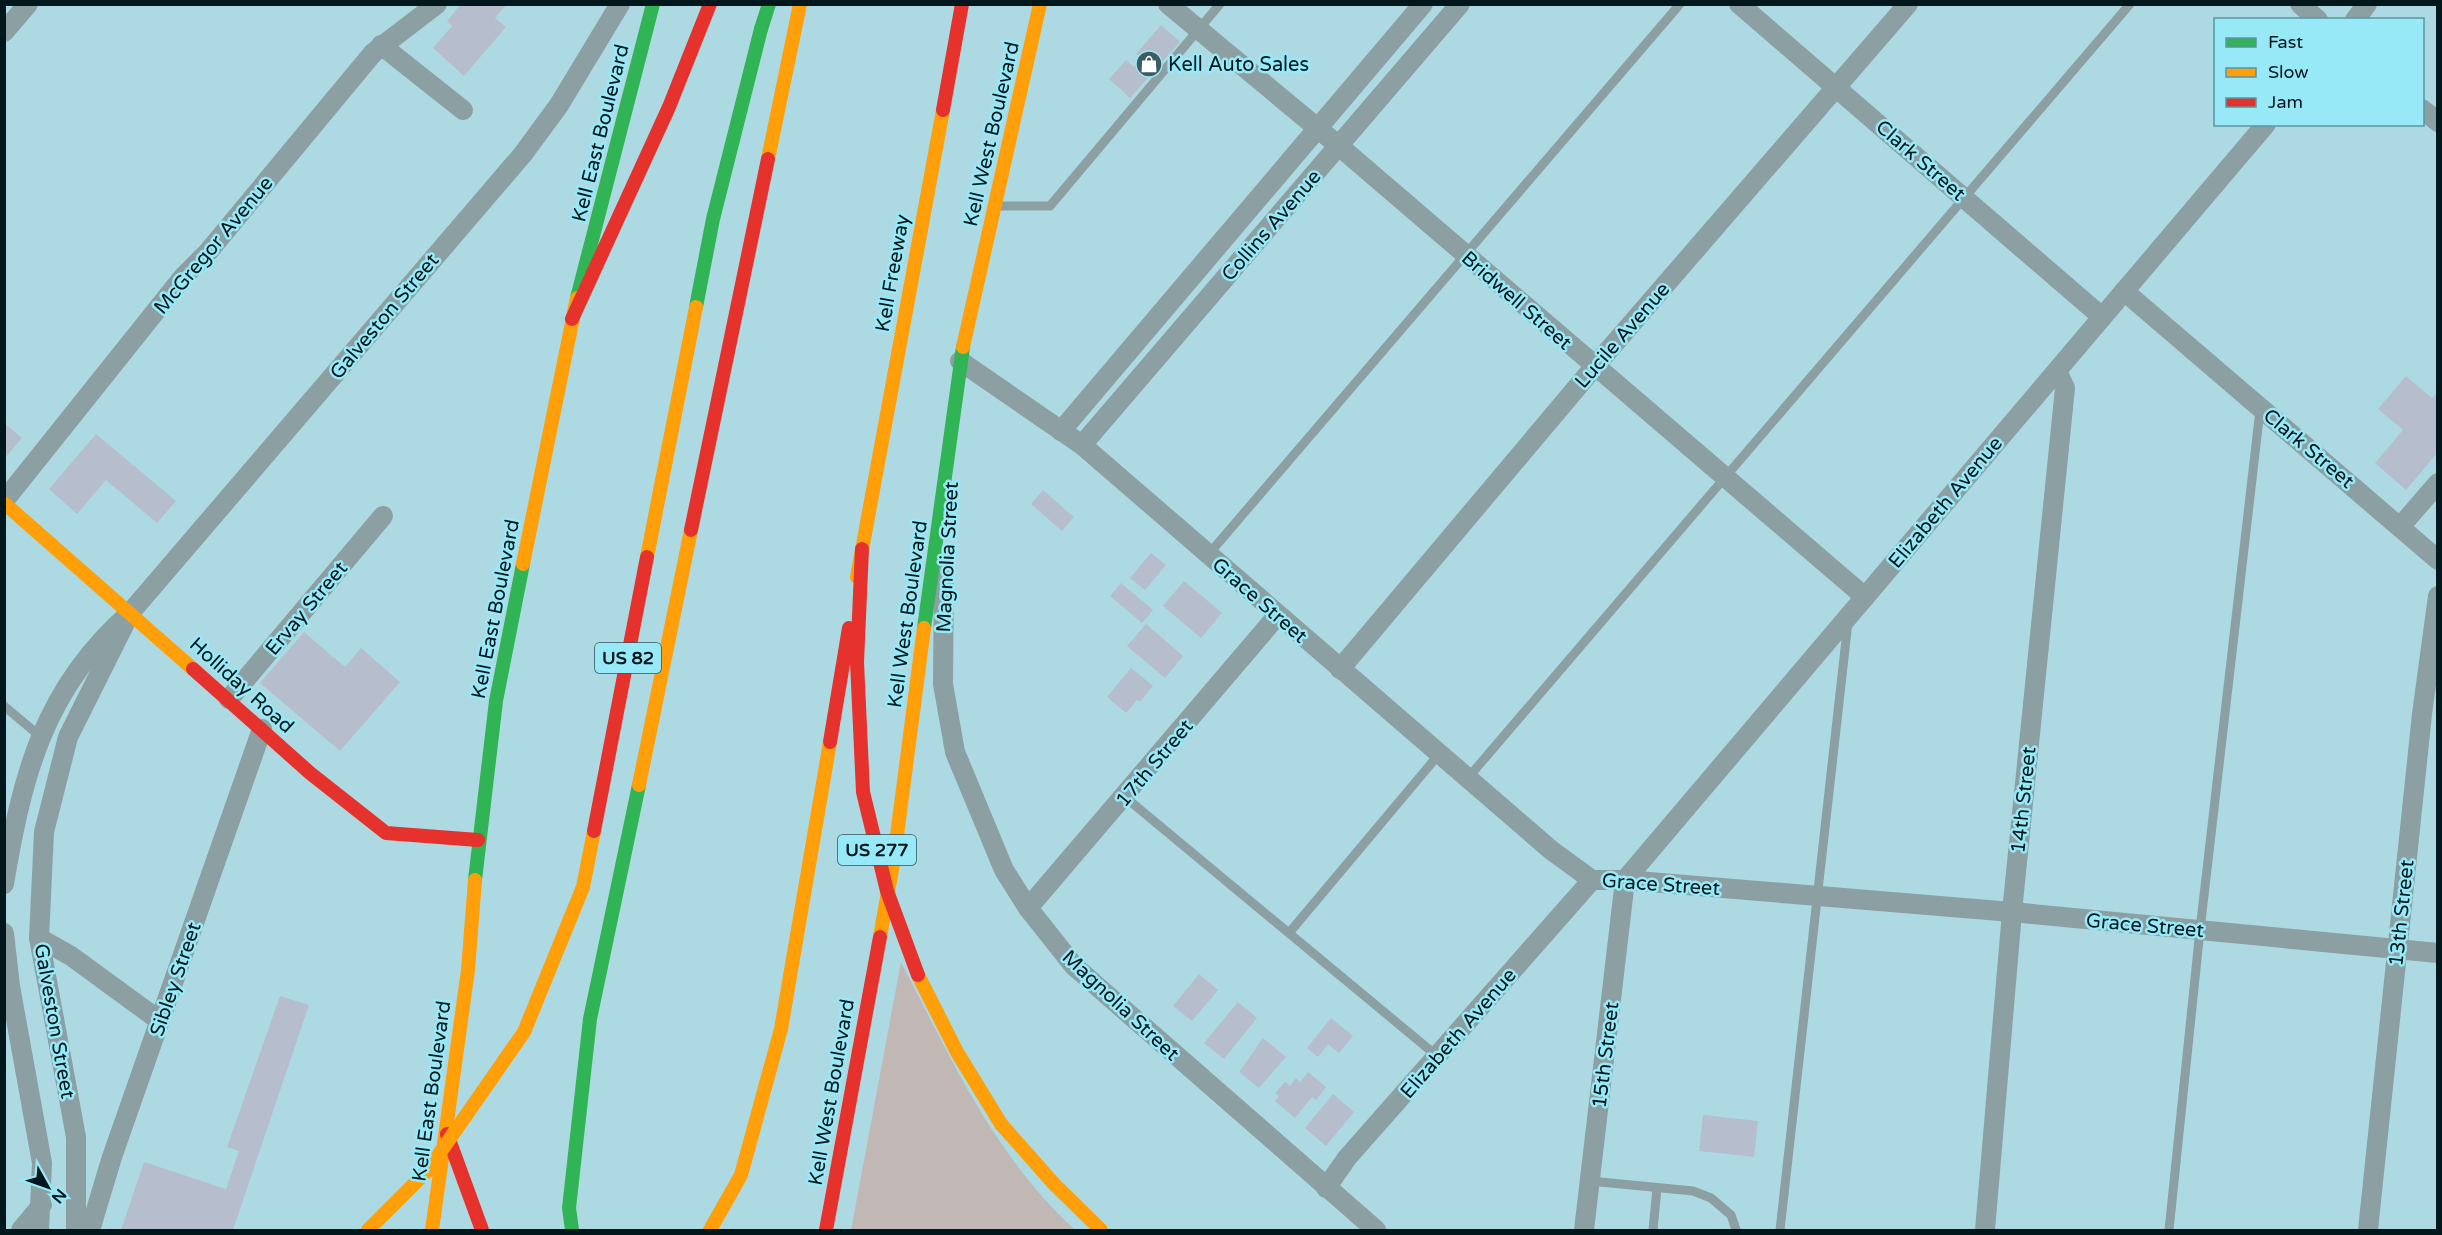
<svg xmlns="http://www.w3.org/2000/svg" width="2442" height="1235" viewBox="0 0 2442 1235" font-family="'Varela Round',sans-serif">
<style>
.green{fill:#c1b7b5}
.building{fill:#b6becd}
.lines{fill:none;stroke-linecap:round;stroke-linejoin:round}
.lane{stroke:#8c9fa2;stroke-width:9}
.street{stroke:#8c9fa2;stroke-width:20}
.fast{stroke:#30b455;stroke-width:14}
.slow{stroke:#ff9f0a;stroke-width:14}
.jam{stroke:#e5322d;stroke-width:14}
.fast-bridge{stroke:#30b455;stroke-width:14}
.slow-bridge{stroke:#ff9f0a;stroke-width:14}
.jam-bridge{stroke:#e5322d;stroke-width:14}
.labels{text-anchor:middle;stroke-width:5;stroke-linejoin:round;paint-order:stroke}
.shield{fill:#97e9f8;stroke:#2e565d;stroke-width:1.5}
.shield-label{font-size:18px;font-weight:bold;fill:#01171b}
.poi-label{font-size:20px;fill:#01171b;stroke:#97e9f8;text-anchor:start}
.street-label{font-size:20px;fill:#01171b;stroke:#97e9f8}
</style>
<rect width="100%" height="100%" fill="#addae2"/>
<path class="green" d="M901 962C952 1060 992 1153 1075 1230H851Z"/>
<g class="building">
<path d="M461 4H507L495 18 506 27 464 76 433 48 452 26 447 21Z"/>
<path d="M1161 25 1180 42 1130 98 1109 79 1126 60 1134 67 1141 58 1136 54Z"/>
<path d="M2406 376 2432 398 2438 392V452L2406 490 2375 463 2403 430 2378 409Z"/>
<path d="M4 423 22 438 4 459Z"/>
<path d="M96 434 176 501 157 523 106 480 77 514 49 489Z"/>
<path d="M1043 490 1074 517 1062 531 1031 504Z"/>
<path d="M1151 553 1166 565 1145 590 1130 578Z"/>
<path d="M1184 581 1222 613 1201 638 1163 606Z"/>
<path d="M1121 583 1153 610 1142 623 1110 596Z"/>
<path d="M1146 624 1183 656 1165 678 1127 646Z"/>
<path d="M304 632 345 667 361 648 400 682 340 751 260 683Z"/>
<path d="M1131 668 1153 686 1140 702 1137 700 1126 713 1107 697Z"/>
<path d="M1199 974 1218 990 1192 1021 1173 1006Z"/>
<path d="M280 996 309 1005 233 1230H121L144 1162 226 1189 239 1151 227 1147Z"/>
<path d="M1238 1002 1257 1018 1224 1059 1204 1043Z"/>
<path d="M1331 1018 1353 1036 1339 1053 1328 1044 1318 1057 1307 1048Z"/>
<path d="M1263 1038 1286 1057 1259 1088 1239 1072Z"/>
<path d="M1308 1072 1326 1087 1316 1100 1312 1097 1295 1118 1275 1101 1279 1096 1275 1093 1285 1082 1290 1086 1296 1078 1300 1082Z"/>
<path d="M1333 1094 1354 1112 1326 1146 1305 1128Z"/>
<path d="M1703 1115 1758 1121 1754 1157 1699 1151Z"/>
</g>
<g class="lines">
<g class="lane">
<path d="M997 206H1050L1220 4"/>
<path d="M1208 555 1680 4"/>
<path d="M4 706 41 737"/>
<path d="M1467 779 2130 4"/>
<path d="M1125 797 1437 1056"/>
<path d="M1289 933 1440 753"/>
<path d="M1590 1181 1693 1191 1711 1198 1731 1215 1736 1230"/>
<path d="M1653 1230 1657 1188"/>
<path d="M1780 1230 1848 622"/>
<path d="M2169 1230 2200 930 2260 410"/>
</g>
<g class="street">
<path d="M1168 4 1339 146 1865 597"/>
<path d="M1739 4 2102 317"/>
<path d="M2300 4 2318 20"/>
<path d="M2355 20 2367 4"/>
<path d="M4 32 28 4"/>
<path d="M381 45 463 110"/>
<path d="M2422 109 2438 122"/>
<path d="M2124 291 2438 560"/>
<path d="M960 361 1082 445 1551 850 1592 880H1625L2012 912 2438 953"/>
<path d="M1061 431 1423 4"/>
<path d="M1082 445 1460 4"/>
<path d="M4 501 183 277 208 252 373 53 437 4"/>
<path d="M2400 527 2438 483"/>
<path d="M944 570 943 684 955 752 1004 870 1028 908 1074 966 1376 1230"/>
<path d="M1340 669 1595 366 1908 4"/>
<path d="M229 699 383 516"/>
<path d="M4 884C22 776 44 688 130 613L523 154 559 105 620 4"/>
<path d="M1028 908 1277 616"/>
<path d="M4 933 10 986 42 1163 39 1230"/>
<path d="M39 938 71 956 160 1021"/>
<path d="M1326 1188 1347 1158 1592 880"/>
<path d="M21 1230 42 1205"/>
<path d="M76 1230V1137L39 938 44 832 68 737 125 623"/>
<path d="M90 1230 112 1157 262 729"/>
<path d="M1584 1230 1625 880 2266 124"/>
<path d="M1985 1230 2012 912 2065 388 2057 371"/>
<path d="M2368 1230 2422 714 2438 596"/>
</g>
<g class="fast">
<path d="M761 29 769 4"/>
<path d="M577 298 653 4"/>
<path d="M924 628 963 347"/>
<path d="M475 880 496 701 523 564"/>
<path d="M572 1230 569 1208 590 1019 639 785"/>
</g>
<g class="slow">
<path d="M768 159 800 4"/>
<path d="M963 347 1040 4"/>
<path d="M4 503 193 669"/>
<path d="M523 564 577 298"/>
<path d="M857 577 943 110"/>
<path d="M639 785 691 530"/>
<path d="M880 937 894 858 924 628"/>
<path d="M1001 1124 1054 1184 1101 1230"/>
<path d="M432 1230 468 970 475 880"/>
<path d="M710 1230 741 1175 781 1029 830 742"/>
</g>
<g class="jam">
<path d="M943 110 962 4"/>
<path d="M572 319 669 107 710 4"/>
<path d="M691 530 768 159"/>
<path d="M193 669 310 773 386 833 478 840"/>
<path d="M830 742 849 628"/>
<path d="M447 1134 482 1230"/>
<path d="M826 1230 880 937"/>
</g>
<path class="fast-bridge" d="M696 307 713 219 761 29"/>
<g class="slow-bridge">
<path d="M647 557 696 307"/>
<path d="M918 975 957 1052 1001 1124"/>
<path d="M368 1230 428 1170 524 1032 583 887 594 831"/>
</g>
<g class="jam-bridge">
<path d="M862 549 857 662 863 792 887 891 918 975"/>
<path d="M594 831 647 557"/>
</g>
</g>
<defs>
<symbol id="shop-disc" viewBox="-11 -11 22 22"><circle r="9.5" fill="#3d5b61" stroke="#97e9f8"/><path d="M-5-2.5h2.3a2.7 3.5 0 0 1 5.4 0H5L5.5 6h-11ZM-1.5-2.5h3a1.5 2.3 0 0 0-3 0Z" fill="#fff"/></symbol>
</defs>
<g fill-rule="evenodd">
<use href="#shop-disc" x="1134" y="49" width="30" height="30"/>
</g>
<g class="labels">
<g class="shield">
<rect x="595" y="643" width="66" height="30" rx="4.5"/>
<rect x="838" y="835" width="78" height="30" rx="4.5"/>
</g>
<g class="shield-label">
<text x="628" y="664">US 82</text>
<text x="877" y="856">US 277</text>
</g>
<g class="poi-label">
<text x="1168" y="71">Kell Auto Sales</text>
</g>
<g class="street-label">
<text transform="translate(600 133) rotate(-76)" y="7">Kell East Boulevard</text>
<text transform="translate(991 134) rotate(-77)" y="7">Kell West Boulevard</text>
<text transform="translate(1921 160) rotate(41)" y="7">Clark Street</text>
<text transform="translate(1271 225) rotate(-49)" y="7">Collins Avenue</text>
<text transform="translate(213 245) rotate(-50)" y="7">McGregor Avenue</text>
<text transform="translate(892 273) rotate(-80)" y="7">Kell Freeway</text>
<text transform="translate(1517 300) rotate(41)" y="7">Bridwell Street</text>
<text transform="translate(384 316) rotate(-50)" y="7">Galveston Street</text>
<text transform="translate(1622 335) rotate(-49)" y="7">Lucile Avenue</text>
<text transform="translate(2309 448) rotate(40)" y="7">Clark Street</text>
<text transform="translate(1945 502) rotate(-50)" y="7">Elizabeth Avenue</text>
<text transform="translate(947 557) rotate(-87)" y="7">Magnolia Street</text>
<text transform="translate(1260 600) rotate(41)" y="7">Grace Street</text>
<text transform="translate(306 608) rotate(-50)" y="7">Ervay Street</text>
<text transform="translate(495 609) rotate(-79)" y="7">Kell East Boulevard</text>
<text transform="translate(907 614) rotate(-82)" y="7">Kell West Boulevard</text>
<text transform="translate(242 685) rotate(42)" y="7">Holliday Road</text>
<text transform="translate(1154 763) rotate(-50)" y="7">17th Street</text>
<text transform="translate(2023 800) rotate(-84)" y="7">14th Street</text>
<text transform="translate(1661 884) rotate(4)" y="7">Grace Street</text>
<text transform="translate(2401 913) rotate(-84)" y="7">13th Street</text>
<text transform="translate(2145 925) rotate(5)" y="7">Grace Street</text>
<text transform="translate(175 979) rotate(-71)" y="7">Sibley Street</text>
<text transform="translate(1121 1005) rotate(43)" y="7">Magnolia Street</text>
<text transform="translate(55 1021) rotate(80)" y="7">Galveston Street</text>
<text transform="translate(1458 1033) rotate(-49)" y="7">Elizabeth Avenue</text>
<text transform="translate(1605 1055) rotate(-83)" y="7">15th Street</text>
<text transform="translate(431 1091) rotate(-82)" y="7">Kell East Boulevard</text>
<text transform="translate(831 1092) rotate(-80)" y="7">Kell West Boulevard</text>
</g>
</g>
<rect width="2442" height="1235" fill="none" stroke="#01171b" stroke-width="12"/>
<rect x="2214" y="18" width="210" height="108" fill="#97e9f8" stroke="#5b95a0" stroke-width="1.5"/>
<rect x="2226" y="38" width="30" height="9" fill="#30b455" stroke="#5b95a0" stroke-width="1.5"/>
<text x="2268" y="48" font-size="18" fill="#01171b">Fast</text>
<rect x="2226" y="68" width="30" height="9" fill="#ff9f0a" stroke="#5b95a0" stroke-width="1.5"/>
<text x="2268" y="78" font-size="18" fill="#01171b">Slow</text>
<rect x="2226" y="98" width="30" height="9" fill="#e5322d" stroke="#5b95a0" stroke-width="1.5"/>
<text x="2268" y="108" font-size="18" fill="#01171b">Jam</text>
<g transform="translate(48 1187) rotate(130)" stroke="#97e9f8" stroke-width="4.5" paint-order="stroke">
<path d="M0-4.5L10 22L0 15L-10 22Z" fill="#01171b"/>
<text y="-9" font-size="16" font-weight="bold" text-anchor="middle" fill="#01171b">N</text>
</g>
</svg>
